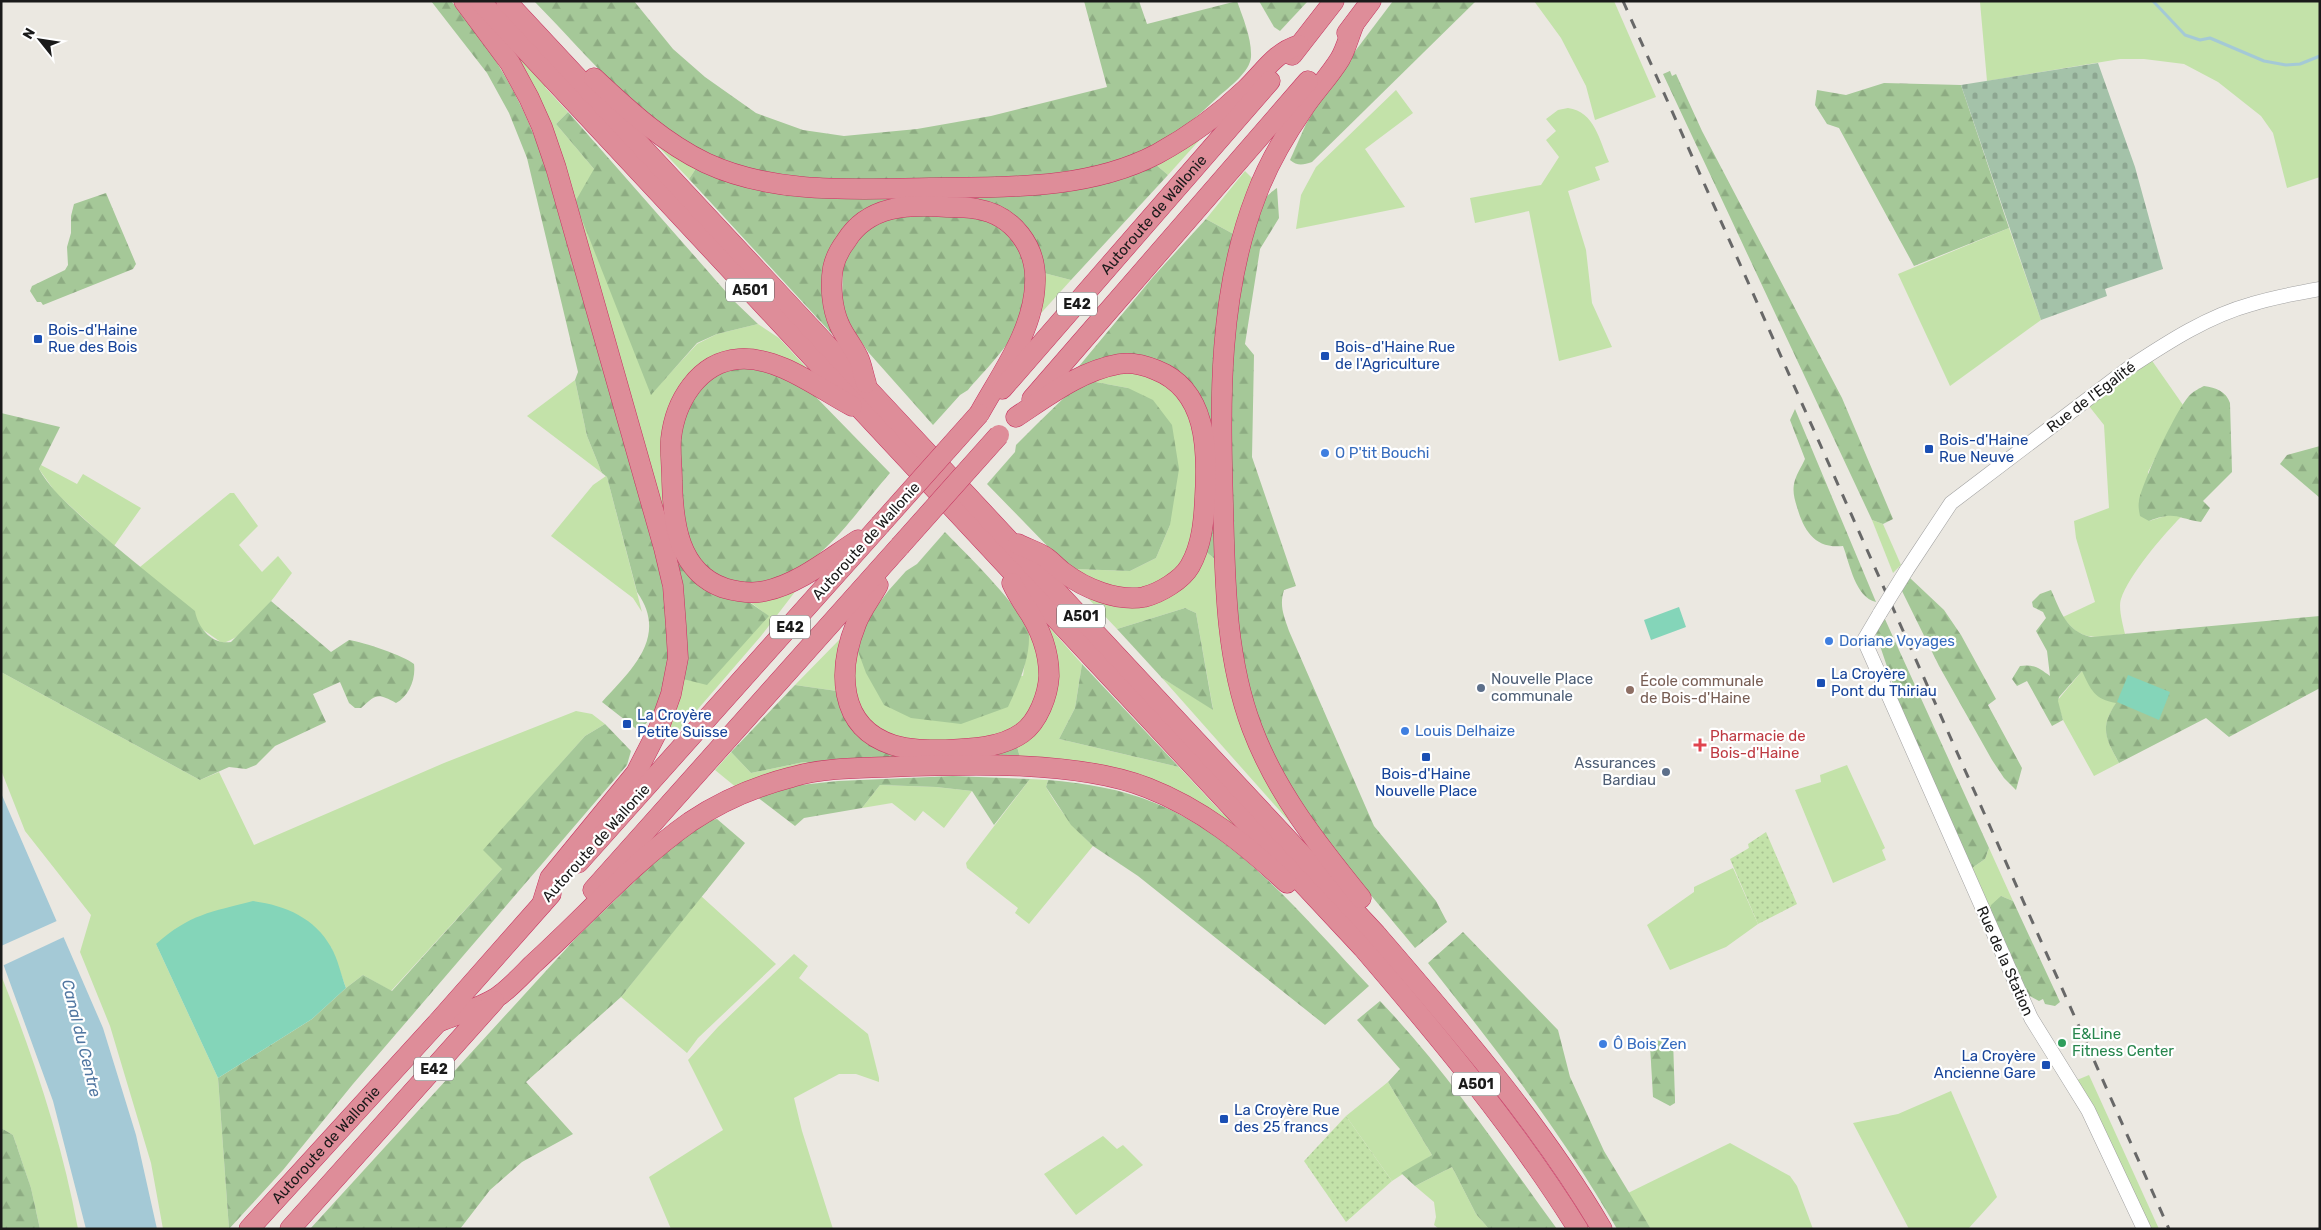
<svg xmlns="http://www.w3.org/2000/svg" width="2321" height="1230" viewBox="0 0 2321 1230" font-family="Rubik,sans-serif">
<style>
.grass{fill:#c3e2a9}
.forest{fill:url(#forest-firs)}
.cemetery{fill:url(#cemetery-stones)}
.garden{fill:url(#garden-dots)}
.pitch{fill:#84d5b9}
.water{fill:#a4c9d6}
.pier{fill:#ebe8e1}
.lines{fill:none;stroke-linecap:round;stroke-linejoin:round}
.stream{stroke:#a4c9d6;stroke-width:3}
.minor-casing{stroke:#a1a1a1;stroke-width:15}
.highway-casing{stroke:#c6315f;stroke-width:21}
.minor{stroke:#fff;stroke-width:14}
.highway{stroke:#de8d99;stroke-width:20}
.rail{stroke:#686868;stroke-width:3;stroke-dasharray:10 10;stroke-linecap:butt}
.minor-bridge-casing{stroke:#a1a1a1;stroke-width:15;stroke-linecap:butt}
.highway-bridge-casing{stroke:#c6315f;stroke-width:21;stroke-linecap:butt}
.minor-bridge{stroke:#fff;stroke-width:14}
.highway-bridge{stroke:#de8d99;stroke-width:20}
.transit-dot{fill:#1a4fb4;stroke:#fff;stroke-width:2}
.shop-dot{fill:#3f7fe0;stroke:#fff;stroke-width:2}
.service-dot{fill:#5c6f8a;stroke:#fff;stroke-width:2}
.education-dot{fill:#8d6e63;stroke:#fff;stroke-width:2}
.health-dot{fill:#e0444e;stroke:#fff;stroke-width:2}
.leisure-dot{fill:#2e9e5b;stroke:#fff;stroke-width:2}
.labels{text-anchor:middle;stroke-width:4.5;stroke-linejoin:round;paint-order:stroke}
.shield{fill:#fff;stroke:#5f5f5f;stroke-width:1}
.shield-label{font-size:14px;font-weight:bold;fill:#1a1a1a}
.street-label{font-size:15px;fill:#1a1a1a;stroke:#fff}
.transit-label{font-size:15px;fill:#164399;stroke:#fff;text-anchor:start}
.shop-label{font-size:15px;fill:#366cbe;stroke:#fff;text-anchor:start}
.service-label{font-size:15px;fill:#4e5e75;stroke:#fff;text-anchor:start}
.education-label{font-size:15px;fill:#785e54;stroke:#fff;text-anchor:start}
.health-label{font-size:15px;fill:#be3a42;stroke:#fff;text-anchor:start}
.leisure-label{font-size:15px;fill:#27864d;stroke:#fff;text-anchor:start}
.water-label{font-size:16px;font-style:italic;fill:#5076a1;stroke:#fff}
</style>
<defs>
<pattern id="forest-firs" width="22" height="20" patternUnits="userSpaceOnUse" patternTransform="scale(1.25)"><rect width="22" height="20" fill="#a5c898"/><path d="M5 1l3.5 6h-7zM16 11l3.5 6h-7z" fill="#8dab82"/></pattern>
<pattern id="cemetery-stones" width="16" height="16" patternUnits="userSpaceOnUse" patternTransform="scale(1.25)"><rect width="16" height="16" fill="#a4c2a9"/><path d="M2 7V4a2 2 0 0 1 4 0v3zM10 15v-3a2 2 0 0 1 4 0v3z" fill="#8da691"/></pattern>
<pattern id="garden-dots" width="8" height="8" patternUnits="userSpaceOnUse" patternTransform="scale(1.25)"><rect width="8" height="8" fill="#c3e2a9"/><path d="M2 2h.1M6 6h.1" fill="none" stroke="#a7c191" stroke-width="1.8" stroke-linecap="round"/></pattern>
</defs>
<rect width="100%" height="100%" fill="#ebe8e1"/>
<g class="grass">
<path d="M1534 1H1614L1656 97 1595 120 1586 86 1561 38Z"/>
<path d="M2320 1V177L2287 188 2273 133 2261 116 2218 82 2184 64 2144 59H2120L1987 81 1980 2Z"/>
<path d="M495 28 548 84 545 87 568 112 556 124 594 169 651 394 697 344 717 334 758 324 779 338 816 378 666 505 657 506 571 204Z"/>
<path d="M1396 90 1413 113 1365 149 1405 207 1296 229 1301 195 1316 167Z"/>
<path d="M1568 108C1595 112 1599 140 1609 162L1595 167 1600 180 1568 191 1586 250 1592 303 1612 347 1559 361 1529 211 1475 223 1470 198 1541 185 1559 157 1546 140 1556 131 1546 119 1558 110Z"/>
<path d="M1222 115 1168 175 1154 163Z"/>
<path d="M637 131 699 164 689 179 655 143Z"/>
<path d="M1245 171 1256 182 1237 236 1206 219Z"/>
<path d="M2009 228 2041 320 1950 386 1898 274Z"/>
<path d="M1040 272 1071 280 1033 322Z"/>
<path d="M2148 355 2183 405 2148 472 2149 521 2172 514 2181 517C2163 535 2129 575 2121 599 2118 608 2123 625 2125 634 2096 637 2082 643 2063 617L2095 602 2076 538 2074 521 2109 508 2104 425 2085 401Z"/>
<path d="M1143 371 1175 387 1199 436 1194 544 1174 573 1147 588 1111 587 1074 569 1130 571 1156 558 1170 525 1128 388 1090 381 1101 375Z"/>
<path d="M575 380 587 436 602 473 527 416Z"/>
<path d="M41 465 77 484 83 474 141 508 114 546 56 493 39 469Z"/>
<path d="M606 476 607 477 642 612 633 598 551 536 593 485Z"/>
<path d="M230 493H234L258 526 239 545 262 572 278 556 292 573C278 592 246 639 222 643L202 629 140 567Z"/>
<path d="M1872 520 1883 524 1901 565 1893 573Z"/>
<path d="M1205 551 1220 563 1227 650 1310 845 1162 678 1213 709 1196 613 1185 608 1117 629 1082 592 1139 604Z"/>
<path d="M801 584 761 636 673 738 663 730 679 678 768 616 745 598Z"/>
<path d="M1048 626 1082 664 1075 708 1059 739 1179 767 1222 813 1244 828 1286 872 1191 804 1021 761 1016 743 1042 716Z"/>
<path d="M1029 633 1039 655 1042 678 1035 701 1027 716 1014 728 994 738 917 744 878 731 854 702 855 643 1023 676Z"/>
<path d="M840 639 836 668 837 691 795 685Z"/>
<path d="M2082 671 2117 702C2099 727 2106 739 2119 763L2094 776 2063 720 2057 701Z"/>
<path d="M1 672 200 780 219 772 254 845 444 763 576 711 592 714 605 724 585 736 484 850 503 868 391 991 363 975 346 988 331 947 156 944 218 1078 229 1229H163L151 1163 110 1026 80 952 91 915 25 831 1 770Z"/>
<path d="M731 752 751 773 804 762 825 767 737 788 715 770Z"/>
<path d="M1847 765 1885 848 1882 850 1886 860 1833 883 1795 790 1821 782 1820 775Z"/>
<path d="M1030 779 1048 780 1046 787C1059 810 1074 828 1093 846L1029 924 1015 913 1018 908 967 868 966 863Z"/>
<path d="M880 785 936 787 972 791 944 828 923 811 915 821 892 803 862 808Z"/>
<path d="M1989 848 2013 901 2001 896 1986 919 1972 868 1985 859Z"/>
<path d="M1733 868 1758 924 1726 947 1670 970 1647 925 1694 892V887Z"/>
<path d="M701 896 776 964 698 1038 687 1053 621 997Z"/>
<path d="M794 954 808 966 799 978 868 1034 879 1078V1082L856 1074H839L794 1098 802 1131 833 1229H671L649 1177 723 1130 688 1060 718 1027Z"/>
<path d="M1 975C34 1058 62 1142 78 1229H40L31 1188 13 1135 1 1128Z"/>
<path d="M2089 1075 2159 1229H2144L2077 1080Z"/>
<path d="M1388 1082 1432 1155 1392 1181 1346 1116Z"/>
<path d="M1951 1091 1997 1197 1968 1229H1909L1853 1123 1898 1114Z"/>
<path d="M1103 1136 1117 1149 1123 1145 1143 1165 1076 1215 1044 1174Z"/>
<path d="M1730 1143 1790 1176 1797 1186 1813 1229H1651L1628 1193Z"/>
<path d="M1452 1167 1476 1214 1489 1229H1439L1434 1225 1436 1217 1434 1202 1415 1186Z"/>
</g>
<g class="forest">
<path d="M431 1H451C493 49 522 100 543 159L657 558C668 610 683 690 639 731L602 702C631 670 669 637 637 592L607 477 602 473 587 436 575 380 578 372 527 158 509 113 487 73Z"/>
<path d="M534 1H634L673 49 705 77 756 113 803 130 844 136 917 129 991 116 1107 87 1084 1H1139L1147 24 1237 1C1243 18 1252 39 1251 57 1250 72 1229 87 1218 97 1198 116 1177 135 1152 147 1081 182 999 178 922 179 857 180 788 184 726 161 647 131 592 60 534 1Z"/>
<path d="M1259 1H1308L1280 31 1274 27Z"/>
<path d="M1393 1H1476L1312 162C1303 165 1297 166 1290 160L1306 124 1328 87Z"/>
<path d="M1670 71 1672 76 1676 74 1702 131 1842 398 1893 519 1883 524 1872 520 1663 74Z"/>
<path d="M1884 83 1961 85 2009 228 1914 266 1839 128 1827 124 1815 105 1817 90 1846 95Z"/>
<path d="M568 112 734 301 758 324 717 334 697 343 651 395 575 202 594 169 556 124Z"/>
<path d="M1154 163 1168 175 1071 280 1040 272 1022 228 900 200 834 244 838 335H833L689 179 699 164 883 195Z"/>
<path d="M1277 188 1279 218 1260 249 1245 344 1254 355 1252 457 1296 586 1284 590C1279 606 1284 616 1289 631L1374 826 1436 901 1447 922 1415 948C1357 877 1291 808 1259 721 1248 689 1240 653 1237 620 1232 575 1233 529 1232 484 1232 430 1230 376 1234 323 1236 296 1252 216 1267 196 1270 193 1274 190 1277 188Z"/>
<path d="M106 193 136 264 133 269 43 305 41 302H37L30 291 32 286 65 270 68 265 67 247 71 233V216L74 204Z"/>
<path d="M969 214C983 218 1010 231 1018 244 1032 267 1027 298 1019 323 1011 345 983 372 968 390L960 395 933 425 869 353 850 326 842 306 843 262 871 224 889 217Z"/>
<path d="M1206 219 1237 236 1220 563 1205 551 1212 446 1165 366 1075 371 1153 277Z"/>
<path d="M735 368 771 370 813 394 890 473C858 509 834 550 790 574 766 587 734 587 710 573 705 569 701 560 697 555 693 550 688 545 686 539 681 524 683 503 682 487 678 435 677 388 735 368Z"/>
<path d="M1090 381 1128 388 1153 400 1172 425 1179 469 1170 525 1156 558 1130 571 1074 569 1059 558 987 484 1015 452 1016 445 1038 423 1070 392Z"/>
<path d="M2204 386C2216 388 2226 391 2230 403L2232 472 2203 501 2210 508 2201 522C2175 518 2176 511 2149 521L2140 516C2139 511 2138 506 2139 501 2142 483 2178 405 2191 394 2194 391 2200 388 2204 386Z"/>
<path d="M1795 409 1876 602C1855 597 1850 564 1843 546 1815 549 1804 531 1797 507 1794 498 1792 490 1795 480 1797 473 1802 466 1805 459L1790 420Z"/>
<path d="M1 413 60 427 39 469C50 489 68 504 85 520 121 552 158 581 195 611 198 628 212 645 231 642L271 601 331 652 349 640C363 642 405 656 414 664 416 679 409 696 396 703 377 693 377 694 361 708H355L349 703 340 682 313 694 326 722 275 746 256 765 246 769 229 767 200 780 1 672Z"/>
<path d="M2320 446V498L2280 464 2287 455Z"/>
<path d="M666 505 678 552 769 616 707 685 679 678 657 506Z"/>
<path d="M945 532C962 550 1027 612 1029 635 1030 659 1018 686 1008 707L961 724 911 718 884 705 866 673 855 643 867 619 889 590 906 571 917 564Z"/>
<path d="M1910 578 1944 610 1961 635 1996 699 1988 705 2022 768 2016 790 2004 778 1992 760 1939 666 1902 591Z"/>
<path d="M2051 590C2061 612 2066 631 2091 637L2320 616V688L2229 737 2206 718 2119 763C2106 739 2099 728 2116 703 2094 699 2091 690 2082 671L2059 697 2058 701 2063 720 2052 726 2027 681 2017 686 2012 679 2020 666C2034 664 2039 668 2050 676L2047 651 2036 631 2046 618 2043 612 2033 607 2032 602 2040 594Z"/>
<path d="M1185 608 1196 613 1213 710 1162 678 1117 629Z"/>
<path d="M1884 617 1989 848 1985 859 1972 868 1893 711 1897 696 1876 634Z"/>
<path d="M1082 664 1179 767 1059 739 1075 708Z"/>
<path d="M795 685 837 691 867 738 1016 743 1021 761 825 767 804 762 751 773 731 752Z"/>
<path d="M605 724 631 751 627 765 353 1084 283 1170 229 1229 218 1078 312 1019 346 988 363 975 392 991 502 869 483 850 585 736Z"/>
<path d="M953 776 1030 779 994 825 972 791 936 787 880 785 862 808 804 818 795 826 757 797 791 786 838 781Z"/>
<path d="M1048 780C1085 783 1121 789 1155 803 1240 837 1307 921 1369 986L1325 1025 1138 876 1093 846 1071 825 1046 787Z"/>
<path d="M717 819 745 843 621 997 526 1082 573 1134 522 1162 490 1190 460 1229H310L576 938 670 847 711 820Z"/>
<path d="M2001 896 2013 901 2060 1002 2055 1006 2045 1004 2043 999 2039 1001 2026 994 1986 919 1991 905Z"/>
<path d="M1463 932 1558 1030 1570 1077 1604 1151 1651 1229H1617C1563 1134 1495 1048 1428 963Z"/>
<path d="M1380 1001C1447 1071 1500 1151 1557 1229H1489L1476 1214 1452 1167 1415 1186 1401 1173 1432 1155 1388 1082 1400 1069 1357 1020Z"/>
<path d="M1673 1040 1675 1099V1103L1670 1106 1653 1097 1650 1045 1651 1041Z"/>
<path d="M1 1128 13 1135 31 1188 40 1229H1Z"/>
</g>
<path class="cemetery" d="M2098 63 2135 167 2163 269 2105 289 2107 296 2041 320 1961 85Z"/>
<g class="garden">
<path d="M1766 832 1797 904 1758 924 1730 859 1749 848 1748 844Z"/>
<path d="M1346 1116 1392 1181 1346 1222 1304 1161Z"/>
</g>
<g class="pitch">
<path d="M1679 607 1686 627 1651 640 1644 620Z"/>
<path d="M2128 675 2170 692 2159 720 2117 702Z"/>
<path d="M253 901C285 905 315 918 331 947 338 959 341 975 346 988L312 1019 218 1078 156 944C190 914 211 912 253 901Z"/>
</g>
<path class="water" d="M1 793 103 1028 136 1135 157 1229H86L53 1101 1 958Z"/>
<path class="pier" d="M59 920 66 936 2 966 1 946Z"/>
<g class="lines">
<path class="stream" d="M2153 1 2185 35 2200 40 2210 38 2264 61 2286 65 2300 64 2320 56"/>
<defs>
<g id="minor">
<path d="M1906 571 1951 503 2130 367C2168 342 2208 316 2252 304 2274 297 2297 293 2320 289"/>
<path d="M1880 613 1864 640 2031 1018 2088 1110 2144 1229"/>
</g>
<g id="highway">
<path d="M464 1 510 63 529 98 542 127 556 168 664 548 673 586 676 626 678 658 671 694 659 728 636 773 550 878 542 904"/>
<path d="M480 1 1363 948C1440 1038 1515 1128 1578 1229"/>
<path d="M506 1 1376 934C1457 1028 1539 1122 1602 1229"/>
<path d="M1354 24C1349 36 1346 49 1340 59 1329 77 1314 92 1303 109 1285 135 1267 166 1256 196 1218 294 1220 400 1223 504 1225 579 1225 656 1252 728 1276 792 1318 845 1361 898"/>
<path d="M1347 33 1371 1"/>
<path d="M1292 55 1334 1"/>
<path d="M594 78C628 110 664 143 706 163 775 195 856 189 930 188 1006 187 1088 190 1157 154 1188 137 1220 114 1246 89 1263 73 1275 52 1299 45"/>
<path d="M866 383C863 374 862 365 858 357 853 346 844 336 839 324 832 308 830 286 833 268 835 258 840 249 846 241 868 205 909 204 947 207 957 207 968 207 977 209 1013 215 1037 247 1035 283 1034 330 1001 374 979 414"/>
<path id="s1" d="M1002 389 1270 81"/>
<path d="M1032 399 1308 81"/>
<path d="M852 406C818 388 778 356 739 359 698 362 675 402 671 439 670 453 672 467 672 481 673 522 678 572 724 588 738 592 752 594 765 591 799 584 830 558 858 540"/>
<path d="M1016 417C1048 396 1080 371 1119 364 1131 362 1144 365 1156 370 1207 390 1208 449 1205 497 1204 520 1202 545 1190 566 1182 580 1160 593 1144 597 1117 602 1084 588 1063 572 1056 567 1050 559 1042 555 1035 551 1026 548 1018 544"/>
<path d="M878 585C871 598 861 610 856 624 838 669 837 727 893 745 909 750 928 750 945 750 970 749 1001 748 1022 733 1038 722 1048 695 1049 676 1049 651 1039 626 1025 606 1020 598 1016 592 1012 583"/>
<path d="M578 863 880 525"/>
<path d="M593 890 900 546"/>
<path d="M438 1022C456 1015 486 1006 500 995 512 986 522 975 532 965 585 917 632 863 690 822 720 802 757 786 792 777 823 768 856 768 888 767 964 764 1077 760 1148 788 1202 809 1245 844 1287 883"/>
<path id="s2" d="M249 1229 438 1022 551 894"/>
<path d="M290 1229 494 1001"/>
</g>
</defs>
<use href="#minor" class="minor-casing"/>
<use href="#highway" class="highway-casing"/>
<use href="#minor" class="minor"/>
<use href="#highway" class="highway"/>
<path class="rail" d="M1623 1 2169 1229"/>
<defs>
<path id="minor-bridge" d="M1880 613 1906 571"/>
<g id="highway-bridge">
<path d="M880 525 979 414"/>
<path d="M900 546 999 435"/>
</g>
</defs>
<use href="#minor-bridge" class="minor-bridge-casing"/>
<use href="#highway-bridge" class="highway-bridge-casing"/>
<use href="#minor-bridge" class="minor-bridge"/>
<use href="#highway-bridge" class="highway-bridge"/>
</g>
<g class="transit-dot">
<rect x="33" y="334" width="10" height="10" rx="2.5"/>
<rect x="1320" y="351" width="10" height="10" rx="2.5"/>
<rect x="1924" y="444" width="10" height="10" rx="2.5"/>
<rect x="1816" y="678" width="10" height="10" rx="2.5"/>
<rect x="622" y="719" width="10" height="10" rx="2.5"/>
<rect x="1421" y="752" width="10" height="10" rx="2.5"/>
<rect x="2041" y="1060" width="10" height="10" rx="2.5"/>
<rect x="1219" y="1114" width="10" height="10" rx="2.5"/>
</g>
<g class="shop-dot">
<circle cx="1325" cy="453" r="5"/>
<circle cx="1829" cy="641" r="5"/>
<circle cx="1405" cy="731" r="5"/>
<circle cx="1603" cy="1044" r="5"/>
</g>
<g class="service-dot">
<circle cx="1481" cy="688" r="5"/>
<circle cx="1666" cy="772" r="5"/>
</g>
<circle class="education-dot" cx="1630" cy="690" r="5"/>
<path class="health-dot" d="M1697.5 737.5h5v5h5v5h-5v5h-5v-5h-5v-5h5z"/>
<circle class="leisure-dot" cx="2062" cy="1043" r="5"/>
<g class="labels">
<g class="shield">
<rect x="726" y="278.5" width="48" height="23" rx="4"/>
<rect x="1057" y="292.5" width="40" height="23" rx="4"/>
<rect x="1057" y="604.5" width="48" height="23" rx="4"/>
<rect x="770" y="615.5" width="40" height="23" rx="4"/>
<rect x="414" y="1057.5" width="40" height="23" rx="4"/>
<rect x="1452" y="1072.5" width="48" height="23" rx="4"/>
</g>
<g class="shield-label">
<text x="750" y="295">A501</text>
<text x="1077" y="309">E42</text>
<text x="1081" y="621">A501</text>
<text x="790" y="632">E42</text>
<text x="434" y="1074">E42</text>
<text x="1476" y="1089">A501</text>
</g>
<g class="street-label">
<text dy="5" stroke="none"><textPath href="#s1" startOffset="231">Autoroute de Wallonie</textPath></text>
<text transform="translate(2091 397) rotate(-37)" y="5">Rue de l'Egalité</text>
<text transform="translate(866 541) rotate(-48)" y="5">Autoroute de Wallonie</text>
<text transform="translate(596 843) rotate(-48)" y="5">Autoroute de Wallonie</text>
<text transform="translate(2005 961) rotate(66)" y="5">Rue de la Station</text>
<text dy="5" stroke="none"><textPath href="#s2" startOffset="114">Autoroute de Wallonie</textPath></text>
</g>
<g class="transit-label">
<text x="48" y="335">Bois-d'Haine<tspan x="48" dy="17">Rue des Bois</tspan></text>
<text x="1335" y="352">Bois-d'Haine Rue<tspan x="1335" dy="17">de l'Agriculture</tspan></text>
<text x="1939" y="445">Bois-d'Haine<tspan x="1939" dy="17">Rue Neuve</tspan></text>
<text x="1831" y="679">La Croyère<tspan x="1831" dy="17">Pont du Thiriau</tspan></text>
<text x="637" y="720">La Croyère<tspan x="637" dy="17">Petite Suisse</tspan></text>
<text x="1426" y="779" text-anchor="middle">Bois-d'Haine<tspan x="1426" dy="17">Nouvelle Place</tspan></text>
<text x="2036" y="1061" text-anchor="end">La Croyère<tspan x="2036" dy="17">Ancienne Gare</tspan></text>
<text x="1234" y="1115">La Croyère Rue<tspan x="1234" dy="17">des 25 francs</tspan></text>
</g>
<g class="shop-label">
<text x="1335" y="458">O P'tit Bouchi</text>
<text x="1839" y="646">Doriane Voyages</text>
<text x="1415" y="736">Louis Delhaize</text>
<text x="1613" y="1049">Ô Bois Zen</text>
</g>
<g class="service-label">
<text x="1491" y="684">Nouvelle Place<tspan x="1491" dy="17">communale</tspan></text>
<text x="1656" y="768" text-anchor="end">Assurances<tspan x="1656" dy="17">Bardiau</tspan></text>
</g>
<g class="education-label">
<text x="1640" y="686">École communale<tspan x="1640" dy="17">de Bois-d'Haine</tspan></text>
</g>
<g class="health-label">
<text x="1710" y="741">Pharmacie de<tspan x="1710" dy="17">Bois-d'Haine</tspan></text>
</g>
<g class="leisure-label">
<text x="2072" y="1039">E&amp;Line<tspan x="2072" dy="17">Fitness Center</tspan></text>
</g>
<g class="water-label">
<text transform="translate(82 1038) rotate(76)" y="6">Canal du Centre</text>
</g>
</g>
<rect width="2321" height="1230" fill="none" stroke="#1a1a1a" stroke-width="5"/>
<g transform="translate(40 40) rotate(300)" stroke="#ffffff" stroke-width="4" paint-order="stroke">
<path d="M0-4L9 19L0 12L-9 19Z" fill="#1a1a1a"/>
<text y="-8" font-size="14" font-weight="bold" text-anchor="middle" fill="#1a1a1a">N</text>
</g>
</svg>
